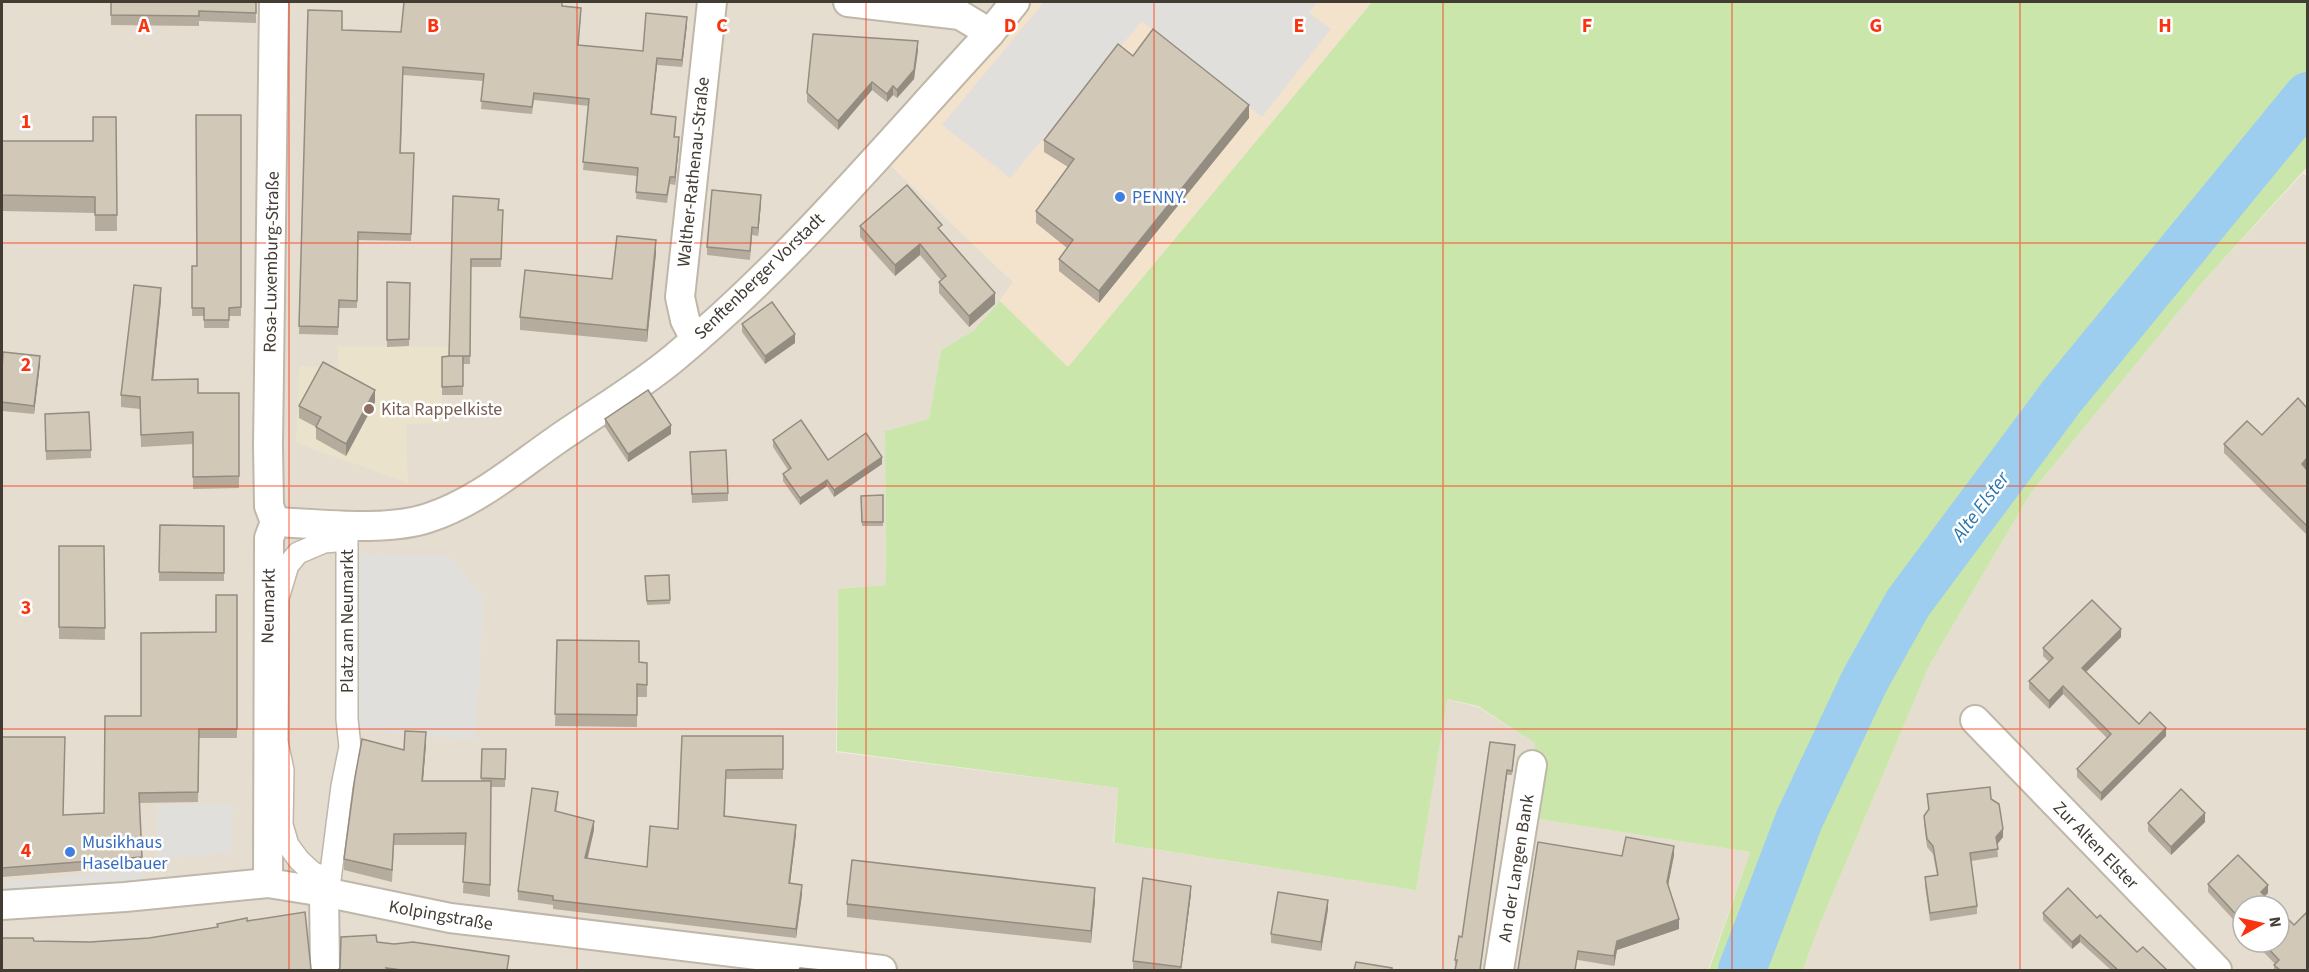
<svg xmlns="http://www.w3.org/2000/svg" width="2309" height="972" viewBox="0 0 2309 972" font-family="'Source Sans 3',sans-serif">
<style>
.residential{fill:#e5ded0;fill-rule:evenodd}
.commercial{fill:#f4e3cc}
.education{fill:#eae2cb}
.green{fill:#cbe6aa}
.parking{fill:#e1dfdb}
.lines{fill:none;stroke-linecap:round;stroke-linejoin:round}
.river{stroke:#9dceef;stroke-width:48}
.pedestrian-casing{stroke:#bfb7a8;stroke-width:24}
.minor-casing{stroke:#bfb7a8;stroke-width:32}
.pedestrian{stroke:#fff;stroke-width:21}
.minor{stroke:#fff;stroke-width:28}
.wall{fill:#b5ac9d}
.shaded-wall{fill:#938c80}
.building{fill:#d2c8b7;stroke:#938c80;stroke-width:1.5}
.grid{fill:none;stroke:#f93310;stroke-width:1.5;stroke-opacity:0.55}
.shop-dot{fill:#3f7fe0;stroke:#fff;stroke-width:2}
.education-dot{fill:#8d6e63;stroke:#fff;stroke-width:2}
.labels{text-anchor:middle;stroke-width:5;stroke-linejoin:round;paint-order:stroke}
.street-label{font-size:18px;fill:#423c33;stroke:#fff}
.shop-label{font-size:18px;fill:#366cbe;stroke:#fff;text-anchor:start}
.education-label{font-size:18px;fill:#785e54;stroke:#fff;text-anchor:start}
.water-label{font-size:20px;font-style:italic;fill:#2d77ad;stroke:#fff}
.grid-label{font-size:20px;text-anchor:middle;font-weight:bold;fill:#f93310;stroke:#fff;stroke-width:5;stroke-linejoin:round;paint-order:stroke}
</style>
<rect width="100%" height="100%" fill="#f1ece2"/>
<g class="residential">
<path d="M2 2H1014L879 154 1013 282 1000 301 973 331 941 350 929 419 885 431 886 585 838 589 836 752 1118 788 1113 843 1416 890 1446 699 1478 707 1535 743 1525 817 1750 852 1708 970H892L324 891 2 904Z"/>
<path d="M2303 173 2308 178 2307 970H1803L1817 931 1929 666 2030 494 2201 284ZM2243 906H2279V942H2243Z"/>
<path d="M267 884 873 970H2V907Z"/>
</g>
<path class="commercial" d="M1015 2H1372L1068 367 1000 301 1013 282 880 155Z"/>
<path class="education" d="M338 346 449 347V365L442 381V423L406 424 408 483 296 443 299 366 338 367Z"/>
<path class="green" d="M1372 2H2307V167L2201 284 2030 494 1929 666 1817 931 1803 970H1709L1750 852 1525 817 1535 743 1478 706 1447 699 1416 890 1114 843 1118 788 837 751 838 589 886 585 885 431 929 419 941 350 973 331 1000 301 1068 367Z"/>
<g class="parking">
<path d="M1044 2H1318L1309 13 1331 29 1262 117 1142 21 1010 178 942 125Z"/>
<path d="M348 554 449 556 484 599 475 740 348 730Z"/>
<path d="M233 804 230 852 157 859 158 805Z"/>
<path d="M142 870 143 884 2 895V883Z"/>
</g>
<g class="lines">
<path class="river" d="M1742 970 1799 820 1865 680 1908 603 2062 396 2308 96"/>
<defs>
<path id="pedestrian" d="M347 540V719L350 747 342 786 330 880 312 872 299 860 288 845 282 825 283 770 277 742 278 598 288 565 298 553 324 542Z"/>
<g id="minor">
<path d="M274 2 268 446 269 506 275 522"/>
<path d="M848 2 960 15 990 33"/>
<path d="M695 339 685 320 680 297 712 2"/>
<path d="M1975 720 2217 970"/>
<path d="M268 883 269 538 275 522C320 524 386 532 428 518 475 503 515 469 555 441 595 413 638 388 674 358 791 261 888 143 990 33L1015 2"/>
<path d="M324 892 325 970"/>
<path d="M2 905 125 897 268 883 324 892 450 918 882 970"/>
<path d="M1499 970 1532 765"/>
</g>
</defs>
<use href="#pedestrian" class="pedestrian-casing"/>
<use href="#minor" class="minor-casing"/>
<use href="#pedestrian" class="pedestrian"/>
<use href="#minor" class="minor"/>
</g>
<g class="wall">
<path d="M111 2H256V23L199 21V26L111 25Z"/>
<path d="M562 6 581 15 578 45 643 51 687 24 682 67 657 65 653 95 652 114 676 124 675 137 679 145 675 185 670 184 667 203 636 199 637 176 583 170 589 106 534 100 532 114 481 109 483 81 403 75 401 153H414L411 241 358 240 357 308H339L338 335 299 334 308 10 342 30 401 32Z"/>
<path d="M918 50 914 79 897 98 893 95 887 102 872 90 838 130 807 102V93Z"/>
<path d="M1133 56 1249 118 1099 303 1059 271V259L1067 248 1036 223V211L1068 167 1044 152V140Z"/>
<path d="M241 115V316H229V328H204V316H192V266H197Z"/>
<path d="M116 117 117 231H95V213L2 211V141H93Z"/>
<path d="M453 196 499 210H503L501 267H471L470 364H463V395H442V357L449 356Z"/>
<path d="M761 203 758 236 752 235 750 260 707 255V247Z"/>
<path d="M860 226 942 232 995 304 969 327 939 293V282L941 280 920 255 895 276 860 237Z"/>
<path d="M656 253 647 342 520 330V317L612 279Z"/>
<path d="M387 282 410 283 409 346 387 347Z"/>
<path d="M161 300 153 380 198 393H239V488L193 489V444L141 447 140 409 121 407V395Z"/>
<path d="M742 324 795 343 765 364 742 332Z"/>
<path d="M40 364 34 414 2 411V370Z"/>
<path d="M375 402 346 456 316 439V427L299 418V406Z"/>
<path d="M605 419 671 434 628 462 605 427Z"/>
<path d="M45 422 91 450V458L46 460Z"/>
<path d="M2262 435 2307 466 2306 468 2307 470V535L2224 453V444Z"/>
<path d="M773 440 828 460 882 464 834 497 827 486 800 505 783 481V474L788 470 773 447Z"/>
<path d="M690 460 728 493V501L692 503Z"/>
<path d="M883 495V526H862L861 496Z"/>
<path d="M160 525 224 526V581H159Z"/>
<path d="M59 546H104L105 640 59 639Z"/>
<path d="M669 575 670 604 647 605 645 576Z"/>
<path d="M237 595V738H199L198 802 139 803 142 866 2 877V737L64 815 104 813 141 716 216 632Z"/>
<path d="M2121 637 2086 672 2139 724 2166 736 2101 801 2077 777V769L2107 738 2063 694 2049 709 2029 689V681L2049 662 2043 656V648Z"/>
<path d="M557 640 639 662 647 663V697H637V727L555 726Z"/>
<path d="M682 736H783V779H726L725 816 796 834 790 883 802 894 796 938 553 909V905L518 900V891L558 801 556 812 594 830 588 858 647 867 678 829Z"/>
<path d="M1490 742 1515 749 1512 775H1507L1456 964H1455V960L1462 937Z"/>
<path d="M426 744 423 781H481L482 749H506L505 787H491L490 897 463 893 465 845H394L392 882 344 870V859L404 750Z"/>
<path d="M1927 794 1991 799 2003 837 1997 844 1998 857 1971 861 1977 906V914L1930 921 1925 886V877L1937 875 1933 854 1927 847 1924 824V816L1928 810Z"/>
<path d="M2205 822 2171 855 2148 831V823Z"/>
<path d="M1674 855 1668 885 1679 929 1617 950 1614 966 1578 960 1518 970 1622 856Z"/>
<path d="M2208 884 2268 893 2265 896 2243 906V930L2208 892Z"/>
<path d="M1191 894 1181 970H1143L1133 969V961Z"/>
<path d="M1095 900 1091 943 847 917V904Z"/>
<path d="M1328 909 1321 951 1271 943V934Z"/>
<path d="M2043 913 2097 918 2137 952 2167 970H2111L2080 942 2072 949 2043 920Z"/>
<path d="M2254 942H2279L2307 970H2274V965L2275 964Z"/>
</g>
<g class="shaded-wall">
<path d="M687 17V24L682 67V60Z"/>
<path d="M918 41V50L914 79 897 98V90Z"/>
<path d="M657 58V65L651 122V114Z"/>
<path d="M872 82V90L838 130V121Z"/>
<path d="M893 86V95L887 102V94Z"/>
<path d="M1249 105V118L1099 303V291Z"/>
<path d="M679 137V145L675 185V177Z"/>
<path d="M761 195V203L758 236V228Z"/>
<path d="M656 240V253L647 342V330Z"/>
<path d="M920 244V255L895 276V265Z"/>
<path d="M161 288V300L152 392V380Z"/>
<path d="M995 293V304L969 327V316Z"/>
<path d="M795 334V343L765 364V356Z"/>
<path d="M40 356V364L34 414V406Z"/>
<path d="M375 390V402L346 456V444Z"/>
<path d="M671 425V434L628 462V454Z"/>
<path d="M882 457V464L834 497V490Z"/>
<path d="M2307 458V466L2302 472V464Z"/>
<path d="M827 480V486L800 505V498Z"/>
<path d="M2121 629V637L2082 676V668Z"/>
<path d="M2063 686V694L2049 709V701Z"/>
<path d="M2166 728V736L2101 801V793Z"/>
<path d="M426 732V744L422 792V781Z"/>
<path d="M1507 770V775L1480 970Z"/>
<path d="M2205 813V822L2171 855V847Z"/>
<path d="M594 821V830L585 867V858Z"/>
<path d="M796 825V834L789 892V883Z"/>
<path d="M2003 829V837L1996 846V837Z"/>
<path d="M1674 846V855L1667 891V882Z"/>
<path d="M802 885V894L796 938V929Z"/>
<path d="M2268 885V893L2261 900V892Z"/>
<path d="M1191 886V894L1181 970V967Z"/>
<path d="M1095 888V900L1091 943V931Z"/>
<path d="M1328 900V909L1321 951V942Z"/>
<path d="M1679 919V929L1617 950 1614 966V956L1617 941Z"/>
<path d="M2080 935V942L2072 949V942Z"/>
</g>
<g class="building">
<path d="M111 2H256V13L199 11V16L111 15Z"/>
<path d="M404 2H562V6L581 8 578 45 643 51 646 13 687 17 682 60 657 58 651 114 676 117 674 137H679L675 177H670L667 195 636 192 638 168 583 162 589 99 534 93 532 107 481 101 484 74 403 67 400 153H414L411 234 358 232 357 301 339 300 338 327 299 326 308 10 342 11V30L401 32Z"/>
<path d="M1153 29 1249 105 1099 291 1059 259 1073 240 1036 211 1074 159 1044 140 1118 44 1133 56Z"/>
<path d="M813 34 918 41 914 70 897 90 893 86 887 94 872 82 838 121 807 93Z"/>
<path d="M196 115H241V307L229 308V320H204V308H192V266H197Z"/>
<path d="M93 117H116L117 215H95V197L2 195V141H93Z"/>
<path d="M907 185 942 225 938 228 995 293 969 316 939 282 946 276 920 244 895 265 860 226Z"/>
<path d="M712 190 761 195 758 228 752 227 750 251 707 247Z"/>
<path d="M453 196 499 199 498 210H503L501 259H471L470 356H449H463V386L442 387V357L449 356Z"/>
<path d="M617 236 656 240 647 330 520 317 525 270 612 279Z"/>
<path d="M387 282 410 283 409 339 387 340Z"/>
<path d="M134 285 161 288 152 380 198 379V393H239V476L193 477V432L141 435 140 397 121 395Z"/>
<path d="M772 302 795 334 765 356 742 324Z"/>
<path d="M3 352 40 356 34 406 2 402V370Z"/>
<path d="M323 362 375 390 346 444 316 427 321 417 299 406Z"/>
<path d="M648 390 671 425 628 454 605 419Z"/>
<path d="M2298 398 2307 408V458L2302 464 2307 470V526L2224 444 2247 421 2262 435Z"/>
<path d="M89 412 91 450 46 451 45 414Z"/>
<path d="M801 420 828 460 866 433 882 457 834 490 827 480 800 498 783 474 791 468 773 440Z"/>
<path d="M726 450 728 493 692 494 690 452Z"/>
<path d="M883 495V522H862L861 496Z"/>
<path d="M160 525 224 526V573L159 572Z"/>
<path d="M59 546H104L105 628 59 627Z"/>
<path d="M669 575 670 600 647 601 645 576Z"/>
<path d="M216 595H237V729H199L198 792 139 793 142 857 2 868V737H65L63 815 104 813 105 716H141V633L216 632Z"/>
<path d="M2092 600 2121 629 2082 668 2139 724 2150 712 2166 728 2101 793 2077 769 2111 734 2063 686 2049 701 2029 681 2053 658 2043 648Z"/>
<path d="M557 640 639 641V662L647 663V685L637 684V715L555 714Z"/>
<path d="M405 731 426 732 422 781H491L490 885 463 882 466 833 394 834 392 870 344 859 355 777 362 739 404 750Z"/>
<path d="M682 736H783V769L726 770 724 816 796 825 789 883 802 885 796 929 553 900V896L518 891 532 788 558 792 555 811 594 821 585 858 647 867 650 826 678 829Z"/>
<path d="M1490 742 1515 745 1512 771 1507 770 1480 970H1455L1457 960H1455L1459 936 1462 937Z"/>
<path d="M482 749H506L505 779 481 778Z"/>
<path d="M1990 787 1991 799 1999 804 2003 829 1996 837 1998 849 1970 853 1977 906 1930 913 1925 877 1938 875 1933 846 1927 839 1924 816 1929 809 1927 794Z"/>
<path d="M2181 789 2205 813 2171 847 2148 823Z"/>
<path d="M1626 837 1674 846 1667 882 1679 919 1617 941 1614 956 1578 951 1575 970H1518L1538 842 1622 856Z"/>
<path d="M2238 855 2268 885 2261 892 2275 906H2243V922L2208 884Z"/>
<path d="M852 860 1095 888 1091 931 847 904Z"/>
<path d="M1143 878 1191 886 1181 967 1133 961Z"/>
<path d="M2068 888 2097 918 2100 915 2137 952 2143 947 2167 970H2118L2080 935 2072 942 2043 913Z"/>
<path d="M1278 892 1328 900 1321 942 1271 934Z"/>
<path d="M2279 910 2294 925 2307 912V970H2280L2274 965 2279 960 2262 942H2279Z"/>
<path d="M305 912 311 969 312 970H2V938H33L34 941 90 942 149 938 218 927 217 924 247 918V921Z"/>
<path d="M376 935 377 942 394 944 413 942 509 956 507 970H402L386 968 387 970H338L340 968 341 937Z"/>
<path d="M1356 962 1392 968V970H1354Z"/>
<path d="M800 968 821 970H799Z"/>
</g>
<path class="grid" d="M289 2V970M577 2V970M866 2V970M1154 2V970M1443 2V970M1732 2V970M2020 2V970M2 243H2308M2 486H2308M2 729H2308"/>
<g class="shop-dot">
<circle cx="1120" cy="197" r="6"/>
<circle cx="70" cy="852" r="6"/>
</g>
<circle class="education-dot" cx="369" cy="409" r="6"/>
<g class="labels">
<g class="street-label">
<text transform="translate(693 172) rotate(-84)" y="6">Walther-Rathenau-Straße</text>
<text transform="translate(271 262) rotate(-89)" y="6">Rosa-Luxemburg-Straße</text>
<text transform="translate(759 276) rotate(-44)" y="6">Senftenberger Vorstadt</text>
<text transform="translate(268 606) rotate(-89)" y="6">Neumarkt</text>
<text transform="translate(347 621) rotate(-90)" y="6">Platz am Neumarkt</text>
<text transform="translate(2096 845) rotate(46)" y="6">Zur Alten Elster</text>
<text transform="translate(1516 868) rotate(-81)" y="6">An der Langen Bank</text>
<text transform="translate(441 915) rotate(10)" y="6">Kolpingstraße</text>
</g>
<g class="shop-label">
<text x="1132" y="203">PENNY.</text>
<text x="82" y="848">Musikhaus<tspan x="82" dy="21">Haselbauer</tspan></text>
</g>
<g class="education-label">
<text x="381" y="415">Kita Rappelkiste</text>
</g>
<g class="water-label">
<text transform="translate(1980 506) rotate(-53)" y="7">Alte Elster</text>
</g>
</g>
<g class="grid-label">
<text x="144" y="32">A</text>
<text x="433" y="32">B</text>
<text x="722" y="32">C</text>
<text x="1010" y="32">D</text>
<text x="1299" y="32">E</text>
<text x="1587" y="32">F</text>
<text x="1876" y="32">G</text>
<text x="2165" y="32">H</text>
<text x="26" y="128">1</text>
<text x="26" y="371">2</text>
<text x="26" y="614">3</text>
<text x="26" y="857">4</text>
</g>
<rect width="2309" height="972" fill="none" stroke="#423c33" stroke-width="6"/>
<g transform="translate(2261 924) rotate(82)"><circle r="28" fill="#ffffff" stroke="#b3b1ad" stroke-width="1.5"/>
<path d="M0-4.5L10 22L0 15L-10 22Z" fill="#f93310"/>
<text y="-9" font-size="16" font-weight="bold" text-anchor="middle" fill="#423c33">N</text>
</g>
</svg>
